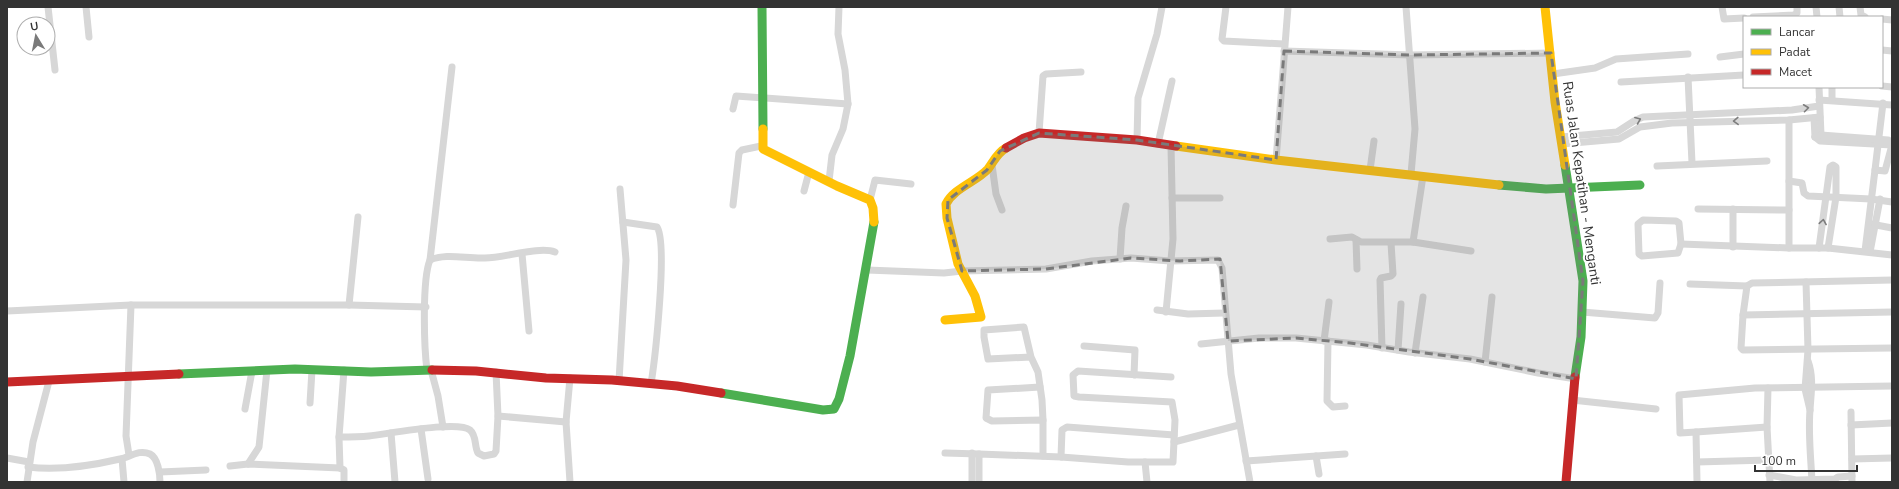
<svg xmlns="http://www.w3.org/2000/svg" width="1899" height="489" viewBox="0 0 1899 489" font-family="'Nunito Sans',sans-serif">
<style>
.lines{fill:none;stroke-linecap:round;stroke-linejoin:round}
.street{stroke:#d7d7d7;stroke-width:7}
.fast{stroke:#4caf50;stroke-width:9}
.slow{stroke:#ffc107;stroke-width:9}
.jam{stroke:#c62828;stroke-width:9}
.oneway{stroke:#7d7d7d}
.marked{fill:#7a7a7a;fill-opacity:0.2;stroke:#7a7a7a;stroke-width:3;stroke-dasharray:8 5;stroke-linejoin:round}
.labels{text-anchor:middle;stroke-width:4;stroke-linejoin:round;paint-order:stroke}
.street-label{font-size:14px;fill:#333;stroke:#fff}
</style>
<rect width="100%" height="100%" fill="#fff"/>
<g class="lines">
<g class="street">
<path d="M48 7 55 70"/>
<path d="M86 7 89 37"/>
<path d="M1226 7 1222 39 1224 41 1284 44"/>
<path d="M1406 7 1415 129 1411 174"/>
<path d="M1722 7 1724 19 1744 18"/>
<path d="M1816 7 1817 17"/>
<path d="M1839 7 1840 17"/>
<path d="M1860 7 1861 15 1865 17"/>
<path d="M1753 17 1794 15 1797 13V7"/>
<path d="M1882 19 1892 20"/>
<path d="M1882 50 1892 51"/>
<path d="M1284 51 1411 55 1551 53"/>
<path d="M1720 57 1744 54"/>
<path d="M1553 74 1595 68 1616 59 1688 54"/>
<path d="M1688 77 1692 163"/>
<path d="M1621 82 1744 75"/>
<path d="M1882 86 1892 87"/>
<path d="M1819 87 1821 135"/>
<path d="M1819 100 1892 105"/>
<path d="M1832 100V87"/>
<path d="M733 109 736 96 848 104"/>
<path d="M1814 118 1815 137"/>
<path d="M1039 133 1043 76 1046 74 1081 72"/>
<path d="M1561 137 1617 132 1634 121 1643 117 1792 110 1819 106"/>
<path d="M1815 137 1820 141 1892 145"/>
<path d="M1815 137 1821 135 1888 140"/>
<path d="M1137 140 1138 98 1157 34 1162 7"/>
<path d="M1158 144 1172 81"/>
<path d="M1562 144 1619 139 1640 127 1672 123 1789 120 1820 117"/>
<path d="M1276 160 1288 7"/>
<path d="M992 165 996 194 1002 210"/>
<path d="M1657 166 1767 161"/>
<path d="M1370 170 1374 141"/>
<path d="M1875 170 1883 103"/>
<path d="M829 181 832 155 843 129 848 104 845 70 838 34 839 7"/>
<path d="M1789 181 1802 183 1804 193 1808 196 1871 199 1892 202"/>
<path d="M804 191 809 172"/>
<path d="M1172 198H1220"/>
<path d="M870 200 875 180 911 184"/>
<path d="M733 205 739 153 742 150 761 146"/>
<path d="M1698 209 1789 210"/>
<path d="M1733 209V247"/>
<path d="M1643 220 1676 221 1679 223 1681 244 1678 253 1642 256 1639 254 1638 224Z"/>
<path d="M623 222 657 227C668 243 655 359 651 384"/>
<path d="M1871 224 1892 228"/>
<path d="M1330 239 1352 237 1361 242H1413L1471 251"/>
<path d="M1356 240 1357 269"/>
<path d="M1413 242 1423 176"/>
<path d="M1681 244 1789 248H1828L1892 255"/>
<path d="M1789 248V120"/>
<path d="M1819 248 1830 167 1833 165 1836 167V197L1828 248"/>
<path d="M1865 251 1875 170 1885 171 1892 145"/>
<path d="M1870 252 1880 199"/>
<path d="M522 254 529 331"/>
<path d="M1120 259 1122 228 1126 206"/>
<path d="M430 260 452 67"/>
<path d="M867 270 944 273 962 271 1046 269 1092 261 1131 258 1170 261 1218 260 1222 268 1231 374 1250 482"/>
<path d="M1892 280 1752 283 1747 286 1743 315 1892 312"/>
<path d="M1806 282 1808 350 1805 389 1810 410"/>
<path d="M1690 284 1747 286"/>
<path d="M349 305 358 217"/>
<path d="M1157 310 1188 314 1224 313"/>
<path d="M7 311 131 305H349L426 307"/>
<path d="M1166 312 1173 239 1171 146"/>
<path d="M1582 312 1655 318 1658 313 1660 283"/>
<path d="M1743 315 1741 348 1743 350 1892 348"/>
<path d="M1324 341 1329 302"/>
<path d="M1328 341 1327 401 1333 407 1345 406"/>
<path d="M1201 344 1259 338H1296L1367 345 1409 352 1470 359 1538 373 1576 379"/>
<path d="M1084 346 1135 350 1134 375"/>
<path d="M1382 348 1380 280 1381 278 1391 276 1393 274 1391 243"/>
<path d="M1398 350 1401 304"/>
<path d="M1415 353 1423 297"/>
<path d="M1031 357 988 359 984 337V330L1024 327 1031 357 1038 372 1042 400 1043 420"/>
<path d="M1808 361C1814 378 1811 393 1810 410 1808 434 1811 459 1812 482"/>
<path d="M1485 362 1492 297"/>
<path d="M344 370 339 437 340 468 344 470V482"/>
<path d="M427 370C424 347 422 279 430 260 446 253 467 259 485 258 504 258 539 246 555 252"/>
<path d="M431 370 438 396 443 427"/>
<path d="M570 378 566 422 570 482"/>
<path d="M619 381 626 260 620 189"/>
<path d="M1040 387 988 390 986 418 992 421 1043 420V456"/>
<path d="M1768 388 1767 427 1770 482"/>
<path d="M1572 400 1656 409"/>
<path d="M310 403 312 370"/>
<path d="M245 409 252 371"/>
<path d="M1851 412 1852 482"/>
<path d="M498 416 566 422"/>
<path d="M1851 425 1892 423"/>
<path d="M421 429 428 479"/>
<path d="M1696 432 1767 427"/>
<path d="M391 433 395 482"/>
<path d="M339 437C349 437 359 437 369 436 388 434 458 420 470 430 477 436 474 446 478 453L484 456 494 454 496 451 498 416 496 372"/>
<path d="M1174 442 1239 425"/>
<path d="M945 453 979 454"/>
<path d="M129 455 126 436 131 305"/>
<path d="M1316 456 1319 474"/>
<path d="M1061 457 1062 430 1067 427 1174 435"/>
<path d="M7 458 29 462"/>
<path d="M122 459 124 482"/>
<path d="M1852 459 1892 458"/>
<path d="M1246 461 1345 454"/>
<path d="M1145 462 1147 482"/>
<path d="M1697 462 1768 460"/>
<path d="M248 464 259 447 267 370"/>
<path d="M230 466 248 464 340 468"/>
<path d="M28 467C59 471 90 466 120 459 130 457 139 449 150 454 158 458 160 474 160 482"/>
<path d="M160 472 206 470"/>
<path d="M1769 475 1796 480 1835 479 1838 477 1852 476"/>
<path d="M27 482 33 442 49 381"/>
<path d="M972 482V453"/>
<path d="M979 482V454L1061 457 1128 462H1173L1175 420 1172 402 1079 397 1074 396 1073 375 1078 371 1171 377"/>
<path d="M1697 482 1696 432 1680 433 1679 395 1755 388 1892 386"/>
</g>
<g class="fast">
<path d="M762 7 763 129"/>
<path d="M1565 165 1583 281 1581 337 1575 377"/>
<path d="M1499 185 1546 189 1640 185"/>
<path d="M179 374 295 369 371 372 432 370"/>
<path d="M721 393 823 410 834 409 839 399 850 356 874 222"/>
</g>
<g class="slow">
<path d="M1545 7 1555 102 1565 165"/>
<path d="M763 129V149L837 186 870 200 873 208 874 222"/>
<path d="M1176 146 1276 160 1499 185"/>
<path d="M945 320 981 317 975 296 958 264 947 218 946 204C954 188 976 182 988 169 994 161 997 153 1006 148"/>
</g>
<g class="jam">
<path d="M1006 148 1024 138 1039 133 1137 140 1176 146"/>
<path d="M432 370 476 371 546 378 612 380 677 386 721 393"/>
<path d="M7 382 179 374"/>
<path d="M1566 482 1575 377"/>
</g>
</g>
<defs><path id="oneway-chevron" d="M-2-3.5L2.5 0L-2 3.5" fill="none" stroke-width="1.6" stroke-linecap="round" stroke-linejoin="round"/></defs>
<g class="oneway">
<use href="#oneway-chevron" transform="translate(1806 108) rotate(-7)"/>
<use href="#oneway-chevron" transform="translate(1638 120) rotate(-22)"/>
<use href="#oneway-chevron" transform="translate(1736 121) rotate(178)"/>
<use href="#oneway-chevron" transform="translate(1823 222) rotate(-81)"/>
</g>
<path class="marked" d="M1284 51 1411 55 1551 53 1583 281 1576 379 1470 359 1350 343 1296 338 1228 341 1220 259 1180 261 1131 258 1046 269 962 271 947 218 948 200 987 170 1000 151 1039 133 1137 140 1276 160Z"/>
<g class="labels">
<g class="street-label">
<text transform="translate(1582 183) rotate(82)" y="5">Ruas Jalan Kepatihan - Menganti</text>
</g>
</g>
<rect width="1899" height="489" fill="none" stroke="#333333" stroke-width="16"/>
<rect x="1743" y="16" width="140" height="72" fill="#ffffff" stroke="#adadad"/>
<rect x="1751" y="29" width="20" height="6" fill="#4caf50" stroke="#adadad"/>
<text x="1779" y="36" font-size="12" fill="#333333">Lancar</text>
<rect x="1751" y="49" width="20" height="6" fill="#ffc107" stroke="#adadad"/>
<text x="1779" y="56" font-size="12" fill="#333333">Padat</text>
<rect x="1751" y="69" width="20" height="6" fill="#c62828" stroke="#adadad"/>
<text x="1779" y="76" font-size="12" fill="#333333">Macet</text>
<g transform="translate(36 36) rotate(350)"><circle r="19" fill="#ffffff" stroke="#adadad"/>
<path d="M0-3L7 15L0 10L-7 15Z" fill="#7a7a7a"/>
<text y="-6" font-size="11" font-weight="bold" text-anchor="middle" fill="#333333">U</text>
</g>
<path d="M1755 465v6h102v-6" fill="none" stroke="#333333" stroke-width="2"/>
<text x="1761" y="465" font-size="12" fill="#333333" stroke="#ffffff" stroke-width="3" paint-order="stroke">100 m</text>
</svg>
